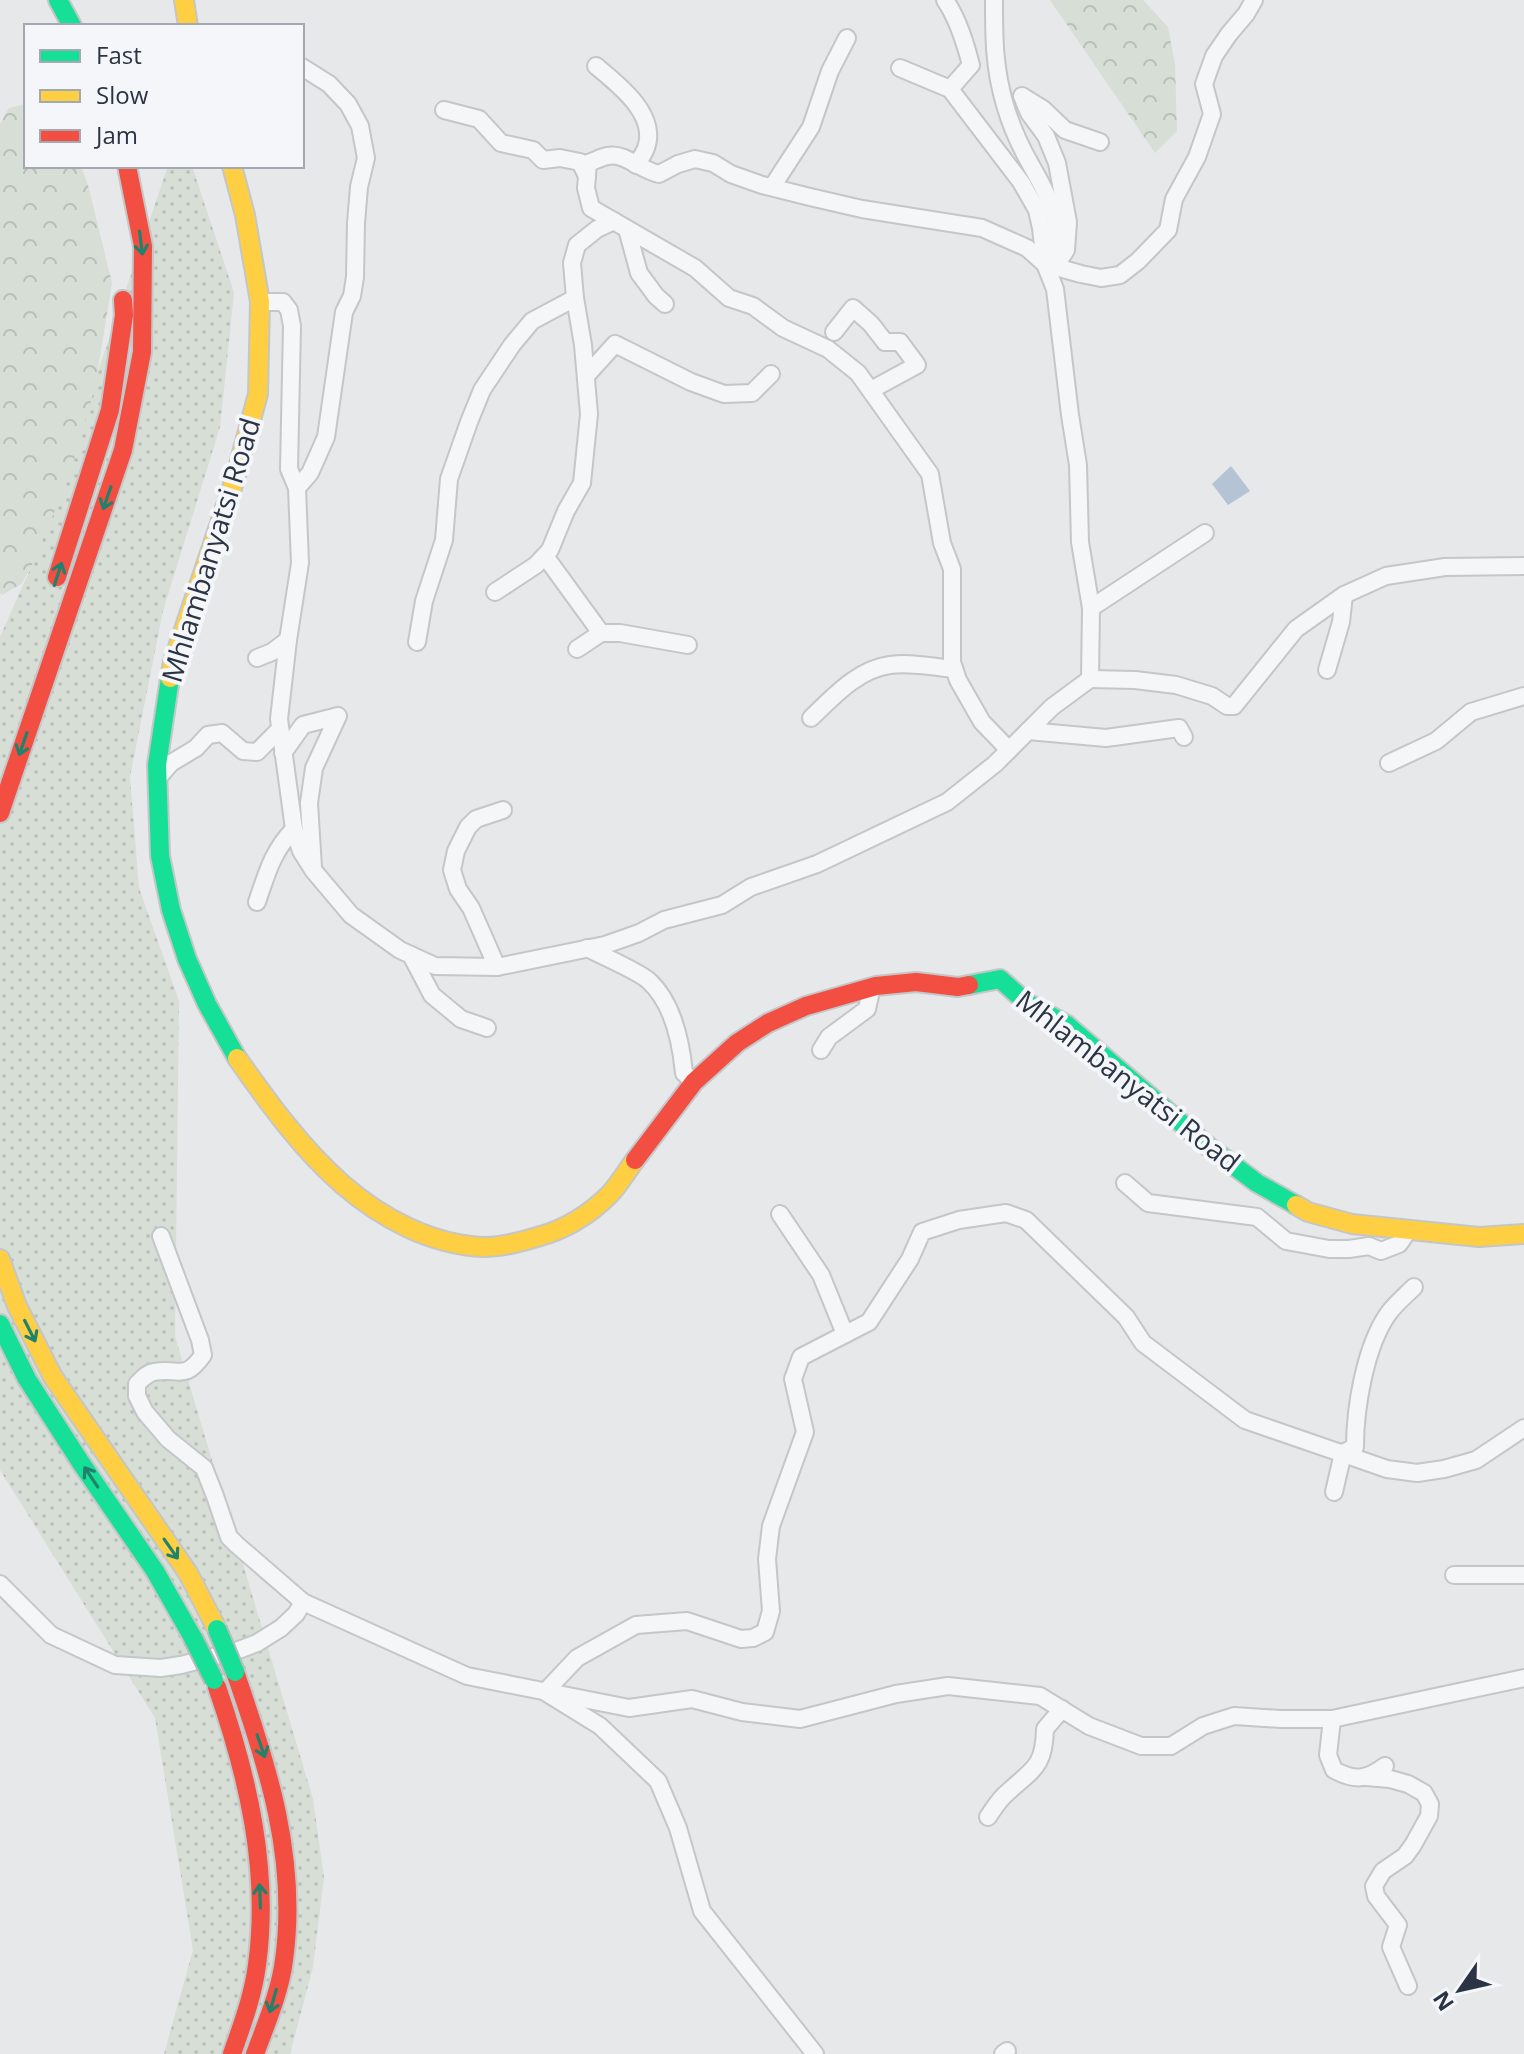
<svg xmlns="http://www.w3.org/2000/svg" width="1524" height="2054" viewBox="0 0 1524 2054" font-family="'Open Sans',sans-serif">
<style>
.grass{fill:url(#grass-dots)}
.forest{fill:url(#forest-crowns)}
.water{fill:#b4c4d5}
.lines{fill:none;stroke-linecap:round;stroke-linejoin:round}
.street-casing{stroke:#c4c6c8;stroke-width:20}
.fast-casing{stroke:#c4c6c8;stroke-width:22}
.slow-casing{stroke:#c4c6c8;stroke-width:22}
.jam-casing{stroke:#c4c6c8;stroke-width:22}
.street{stroke:#f5f6f7;stroke-width:16}
.fast{stroke:#16e098;stroke-width:18}
.slow{stroke:#ffcf43;stroke-width:18}
.jam{stroke:#f24e42;stroke-width:18}
.fast-bridge-casing{stroke:#b8bbbf;stroke-width:22;stroke-linecap:butt}
.fast-bridge{stroke:#16e098;stroke-width:18}
.oneway{stroke:#22816a}
.labels{text-anchor:middle;stroke-width:8;stroke-linejoin:round;paint-order:stroke}
.street-label{font-size:28px;fill:#2b3445;stroke:#f4f6f9}
</style>
<defs>
<pattern id="grass-dots" width="8" height="8" patternUnits="userSpaceOnUse" patternTransform="scale(2)"><rect width="8" height="8" fill="#d6ded6"/><path d="M2 2h.1M6 6h.1" fill="none" stroke="#b8bfb9" stroke-width="1.8" stroke-linecap="round"/></pattern>
<pattern id="forest-crowns" width="20" height="18" patternUnits="userSpaceOnUse" patternTransform="scale(2)"><rect width="20" height="18" fill="#d6ded6"/><path d="M2 6a3 3 0 1 1 6 0M12 15a3 3 0 1 1 6 0" fill="none" stroke="#b8bfb9"/></pattern>
</defs>
<rect width="100%" height="100%" fill="#e6e8ea"/>
<path class="grass" d="M168 166H192L234 293 220 427 163 611 130 777 139 888 179 1001 175 1336 313 1799 324 1877 313 1967 290 2054H164L193 1950 155 1718 0 1470V637L31 567Z"/>
<g class="forest">
<path d="M1050 0H1143L1168 27 1175 65 1177 131 1155 153Z"/>
<path d="M26 104V166H81L88 185 112 283 95 387 68 480 31 567 21 584 2 595 0 593V124L9 108Z"/>
</g>
<path class="water" d="M1231 466 1250 491 1228 505 1212 484Z"/>
<g class="lines">
<defs>
<g id="street">
<path d="M945 0C958 19 965 42 971 65L950 89"/>
<path d="M994 0C994 38 994 68 1005 105 1011 126 1021 148 1032 167 1048 195 1071 235 1045 264"/>
<path d="M596 66C619 85 658 115 646 148 644 154 639 160 636 165"/>
<path d="M444 110 479 119 501 143 533 150 543 160 560 158 580 162 587 176"/>
<path d="M772 187 811 127 830 71 847 38"/>
<path d="M627 229 639 273 656 296 665 304"/>
<path d="M1045 264 1060 259 1066 250 1068 222 1057 163 1046 136 1029 113 1022 96 1043 109 1065 130 1100 142"/>
<path d="M260 302H283L289 310 292 326 289 469 297 488 300 563 288 640 279 719 294 829 301 851 313 870 351 915 400 950 435 966 497 967 605 945 639 933 664 920 722 905 751 887 817 864 947 802 995 764 1052 707 1090 679 1091 608 1080 542 1078 465 1070 415 1055 289 1045 264 1041 228 1037 210 1021 182 950 89 900 68"/>
<path d="M834 332 853 308 871 324 885 342H900L917 365 871 390"/>
<path d="M586 376 615 344 691 382 724 394 752 393 771 374"/>
<path d="M297 488 310 473 326 437 344 312 352 296 355 277 356 223 359 187 366 158 360 126 348 104 329 84 302 67"/>
<path d="M545 556 601 633"/>
<path d="M495 592 536 565 550 550 566 511 582 483 589 414 583 345 575 298 572 263 577 245 597 229 614 221"/>
<path d="M1091 608 1205 533"/>
<path d="M417 642 424 601 444 540 449 479 469 422 482 390 512 345 532 321 575 298"/>
<path d="M577 649 601 633H620L688 645"/>
<path d="M257 658 272 652 288 640"/>
<path d="M1327 670 1341 622 1344 595"/>
<path d="M1090 679 1135 680 1176 685 1212 696 1227 706H1234L1296 629 1344 595 1386 576 1445 567 1524 566"/>
<path d="M811 718C833 697 858 669 890 665 911 662 934 667 954 669"/>
<path d="M1028 731 1106 738 1179 728 1184 737"/>
<path d="M1009 750 982 722 958 680 952 662V569L942 543 930 474 858 373 828 349 783 328 753 306 729 298 695 268 591 208 586 188 588 163C595 161 601 157 608 156 624 152 642 171 659 174L678 164 695 159 713 163 731 174 762 185 810 197 862 209 982 228 1027 248 1045 264 1081 274 1101 278 1120 275 1138 261 1168 230 1174 199 1197 157 1212 114 1204 84 1214 56 1229 34 1246 14 1254 0"/>
<path d="M283 753 303 725 338 716 314 768 309 803 313 868"/>
<path d="M1389 763 1436 741 1471 712 1524 696"/>
<path d="M158 778 171 763 196 748 208 735 222 733 243 751 257 752 280 729"/>
<path d="M257 902C267 873 272 852 294 829"/>
<path d="M587 948C602 956 638 971 649 981 673 1003 681 1042 684 1073L694 1082"/>
<path d="M411 955 432 995 461 1019 487 1028"/>
<path d="M497 967 471 908 458 889 452 870 456 851 468 827 476 819 503 810"/>
<path d="M821 1050 829 1037 867 1009 872 987"/>
<path d="M1125 1183 1148 1203 1257 1217 1286 1241 1329 1249H1349L1369 1246 1381 1251 1399 1244 1408 1231"/>
<path d="M780 1214 821 1275 845 1334"/>
<path d="M161 1236 200 1340 203 1355C184 1382 179 1367 154 1372 147 1373 142 1379 137 1384V1396L145 1412 168 1439 204 1468 215 1496 229 1537 237 1545 303 1602 467 1676 629 1708 692 1699 742 1712 800 1719 896 1694 948 1686 1040 1696 1089 1726 1141 1746H1171L1203 1726 1234 1716 1281 1719H1332L1524 1678"/>
<path d="M1334 1492 1343 1453 1355 1447C1355 1408 1365 1347 1388 1314 1395 1304 1405 1296 1414 1287"/>
<path d="M1454 1575H1524"/>
<path d="M0 1584 51 1635 115 1665 161 1668 181 1665 236 1651 257 1643 281 1628 296 1614 303 1602"/>
<path d="M1332 1719 1328 1755 1334 1770C1355 1781 1366 1780 1385 1766"/>
<path d="M1366 1777 1390 1779 1408 1784 1424 1793 1430 1804 1429 1816 1413 1845 1405 1856 1383 1871 1374 1886 1376 1896 1398 1925 1391 1947 1408 1986"/>
<path d="M988 1817C994 1808 1000 1798 1008 1792 1034 1768 1044 1767 1045 1729L1062 1709"/>
<path d="M815 2054 702 1911 678 1828 658 1781 600 1726 545 1692 577 1658 636 1625 687 1621 741 1639 753 1638 765 1632 771 1611 767 1559 771 1526 805 1432 793 1379 801 1357 869 1322 910 1259 922 1232 959 1220 1006 1213 1026 1220 1126 1317 1143 1343 1245 1420 1387 1469 1417 1473 1444 1469 1476 1460 1524 1428"/>
<path d="M1003 2054 1007 2051"/>
</g>
<g id="fast">
<path d="M58 0 72 26"/>
<path d="M170 678 157 765 160 856 171 910 187 959 207 1004 237 1058"/>
<path d="M969 985 1000 979 1027 1003 1067 1025 1209 1147 1257 1183 1296 1205"/>
<path d="M0 1324 27 1379 81 1463 155 1571 193 1638"/>
</g>
<g id="slow">
<path d="M184 0 188 26"/>
<path d="M170 678 173 662 235 479 258 394 260 302 245 215 232 166"/>
<path d="M237 1058C268 1102 301 1148 342 1184 381 1218 431 1245 484 1247 501 1247 521 1242 537 1237 564 1230 590 1214 610 1194 619 1184 627 1171 635 1160"/>
<path d="M1296 1205 1308 1212 1352 1224 1479 1237 1524 1234"/>
<path d="M0 1259 17 1306 53 1377 188 1573 217 1629"/>
</g>
<g id="jam">
<path d="M57 577 110 410 124 315 123 300"/>
<path d="M0 813 123 450 142 352 143 246 127 166"/>
<path d="M635 1160 694 1082 737 1043 768 1023 806 1006 876 986 916 982 958 987 969 985"/>
<path d="M235 1672C268 1766 298 1860 284 1960 280 1992 266 2024 255 2054"/>
<path d="M217 1687C248 1777 270 1870 257 1965 253 1996 242 2025 232 2054"/>
</g>
</defs>
<use href="#street" class="street-casing"/>
<use href="#fast" class="fast-casing"/>
<use href="#slow" class="slow-casing"/>
<use href="#jam" class="jam-casing"/>
<use href="#street" class="street"/>
<use href="#fast" class="fast"/>
<use href="#slow" class="slow"/>
<use href="#jam" class="jam"/>
<defs>
<g id="fast-bridge">
<path d="M217 1629 235 1672"/>
<path d="M193 1638 214 1680"/>
</g>
</defs>
<use href="#fast-bridge" class="fast-bridge-casing"/>
<use href="#fast-bridge" class="fast-bridge"/>
</g>
<defs><path id="oneway-shaft" d="M-6 0H5M1.5-3L5.5 0L1.5 3" fill="none" stroke-width="1.6" stroke-linecap="round" stroke-linejoin="round" transform="scale(2)"/></defs>
<g class="oneway">
<use href="#oneway-shaft" transform="translate(141 243) rotate(83)"/>
<use href="#oneway-shaft" transform="translate(107 498) rotate(109)"/>
<use href="#oneway-shaft" transform="translate(58 574) rotate(-72)"/>
<use href="#oneway-shaft" transform="translate(23 744) rotate(109)"/>
<use href="#oneway-shaft" transform="translate(30 1331) rotate(63)"/>
<use href="#oneway-shaft" transform="translate(91 1477) rotate(-124)"/>
<use href="#oneway-shaft" transform="translate(171 1549) rotate(55)"/>
<use href="#oneway-shaft" transform="translate(261 1746) rotate(71)"/>
<use href="#oneway-shaft" transform="translate(260 1896) rotate(-92)"/>
<use href="#oneway-shaft" transform="translate(273 2001) rotate(106)"/>
</g>
<g class="labels">
<g class="street-label">
<text transform="translate(211 550) rotate(-73)" y="10">Mhlambanyatsi Road</text>
<text transform="translate(1128 1081) rotate(38)" y="10">Mhlambanyatsi Road</text>
</g>
</g>
<rect x="24" y="24" width="280" height="144" fill="#f4f6f9" stroke="#a4a8b1" stroke-width="2"/>
<rect x="40" y="50" width="40" height="12" fill="#16e098" stroke="#a4a8b1" stroke-width="2"/>
<text x="96" y="64" font-size="24" fill="#2b3445">Fast</text>
<rect x="40" y="90" width="40" height="12" fill="#ffcf43" stroke="#a4a8b1" stroke-width="2"/>
<text x="96" y="104" font-size="24" fill="#2b3445">Slow</text>
<rect x="40" y="130" width="40" height="12" fill="#f24e42" stroke="#a4a8b1" stroke-width="2"/>
<text x="96" y="144" font-size="24" fill="#2b3445">Jam</text>
<g transform="translate(1460 1990) rotate(236)" stroke="#f4f6f9" stroke-width="6" paint-order="stroke">
<path d="M0-6L14 30L0 20L-14 30Z" fill="#2b3445"/>
<text y="-12" font-size="22" font-weight="bold" text-anchor="middle" fill="#2b3445">N</text>
</g>
</svg>
